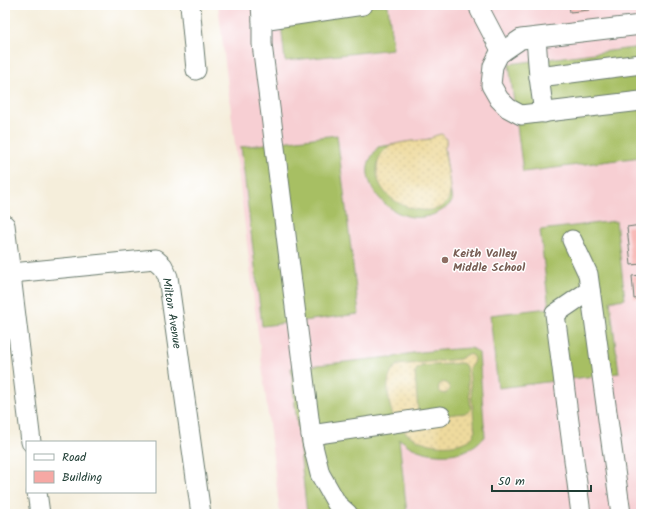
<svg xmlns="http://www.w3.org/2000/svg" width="646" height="519" viewBox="0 0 646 519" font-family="Kalam,sans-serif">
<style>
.built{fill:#f7cfd3}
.grass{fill:#a7bf64;stroke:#637e4c}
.sand{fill:url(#sand-dots);stroke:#868c69;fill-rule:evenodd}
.building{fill:#f6a8a4}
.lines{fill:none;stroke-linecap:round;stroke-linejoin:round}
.minor-casing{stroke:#6a7b6e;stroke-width:21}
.minor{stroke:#fff;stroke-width:19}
.education-dot{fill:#8d6e63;stroke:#fff;stroke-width:1.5}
.labels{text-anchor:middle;stroke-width:3;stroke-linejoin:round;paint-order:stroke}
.education-label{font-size:12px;font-weight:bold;fill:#785e54;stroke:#fff;text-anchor:start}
.street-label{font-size:12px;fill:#1f3d34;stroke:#fff}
</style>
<defs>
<pattern id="sand-dots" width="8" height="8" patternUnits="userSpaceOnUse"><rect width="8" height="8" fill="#eeda9e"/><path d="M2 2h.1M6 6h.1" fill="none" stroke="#ccbc89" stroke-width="1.8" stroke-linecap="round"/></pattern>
</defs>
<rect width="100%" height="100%" fill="#fff"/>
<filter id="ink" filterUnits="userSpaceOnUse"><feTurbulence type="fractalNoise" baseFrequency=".025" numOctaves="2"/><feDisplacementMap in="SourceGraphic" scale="8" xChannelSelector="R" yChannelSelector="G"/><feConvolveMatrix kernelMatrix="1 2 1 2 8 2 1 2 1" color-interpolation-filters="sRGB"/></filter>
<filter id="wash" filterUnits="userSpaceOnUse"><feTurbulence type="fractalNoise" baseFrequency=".012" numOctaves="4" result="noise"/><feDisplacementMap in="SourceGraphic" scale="16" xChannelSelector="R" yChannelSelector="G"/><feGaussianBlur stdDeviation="0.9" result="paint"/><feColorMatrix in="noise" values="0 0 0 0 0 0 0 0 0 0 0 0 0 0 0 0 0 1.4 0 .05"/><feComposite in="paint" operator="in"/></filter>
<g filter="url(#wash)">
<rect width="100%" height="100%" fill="#f5eedb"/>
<path class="built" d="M218 5H641V514H280Z"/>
<g class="grass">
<path d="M279 5H388L393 49 285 61Z"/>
<path d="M641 47V157L523 172 509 64Z"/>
<path d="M337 135 359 314 262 326 241 147Z"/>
<path d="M443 137 452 202C440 215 421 221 404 215 385 209 365 187 368 166 369 159 374 153 378 147Z"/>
<path d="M616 221 625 299 610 301 619 373 498 388 490 315 549 308 540 230Z"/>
<path d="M471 348 479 353 485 437C480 441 474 447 467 450 450 457 425 455 409 446 406 444 403 441 399 439L407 514H307L291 368 390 357 391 359C398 352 457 349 471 348Z"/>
</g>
<g class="sand">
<path d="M441 134C448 137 447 144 444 149 446 161 452 188 449 198 441 223 374 208 377 168 377 160 382 151 388 147 399 141 418 141 430 139L434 136Z"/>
<path d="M467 354 472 355 474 359 473 363 469 368 475 432C473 438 469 441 462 443 441 449 415 444 400 427 392 417 389 405 388 393 387 381 389 373 397 365L460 359ZM461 363 464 364 466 367 471 409 469 412 465 413 427 417 418 412 415 373 417 369 422 366Z"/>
<circle cx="444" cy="388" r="5.5"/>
</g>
<g id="blocks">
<g class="building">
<path d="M569 5H588L589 10 570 12Z"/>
<path d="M641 225V264L631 265 627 227Z"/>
<path d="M641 275V316H640L639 298 634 299 632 276Z"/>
</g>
</g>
</g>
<g filter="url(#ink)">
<use href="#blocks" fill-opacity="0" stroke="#6a7b6e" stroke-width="1"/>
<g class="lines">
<defs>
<g id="minor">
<path d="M190 5 196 70"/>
<path d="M261 5 262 20 363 5"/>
<path d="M479 5 480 10 502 52"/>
<path d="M262 20V44L312 442 320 474 337 504 348 514"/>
<path d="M641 25 521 39 499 54 493 66 491 85 499 99 508 108 521 115 641 101"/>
<path d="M536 38 539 77"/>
<path d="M544 113 539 77 641 64"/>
<path d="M5 225 31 442"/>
<path d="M572 240 588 274 621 514"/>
<path d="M12 273 155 259 163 266 168 277 201 514"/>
<path d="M311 435 441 416"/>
<path d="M37 492 40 514"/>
<path d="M581 514 555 314 590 290"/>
</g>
</defs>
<use href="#minor" class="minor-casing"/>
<use href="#minor" class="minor"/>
</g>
</g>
<circle class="education-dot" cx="445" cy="260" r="4"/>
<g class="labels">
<g class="education-label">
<text x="453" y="257">Keith Valley<tspan x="453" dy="14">Middle School</tspan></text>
</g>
<g class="street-label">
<text transform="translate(172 313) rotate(81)" y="4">Milton Avenue</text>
</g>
</g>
<rect width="646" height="519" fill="none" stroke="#fff" stroke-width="20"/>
<rect x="26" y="441" width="130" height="52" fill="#ffffff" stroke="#a5b1ae"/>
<rect x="34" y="454" width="20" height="6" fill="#ffffff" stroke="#a5b1ae"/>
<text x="62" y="461" font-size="12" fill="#1f3d34">Road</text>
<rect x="34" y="471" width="20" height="12" fill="#f6a8a4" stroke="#a5b1ae"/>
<text x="62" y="481" font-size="12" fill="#1f3d34">Building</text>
<path d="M492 485v6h99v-6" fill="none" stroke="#1f3d34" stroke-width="2"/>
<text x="498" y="485" font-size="12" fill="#1f3d34" stroke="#ffffff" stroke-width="3" paint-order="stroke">50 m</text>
</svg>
